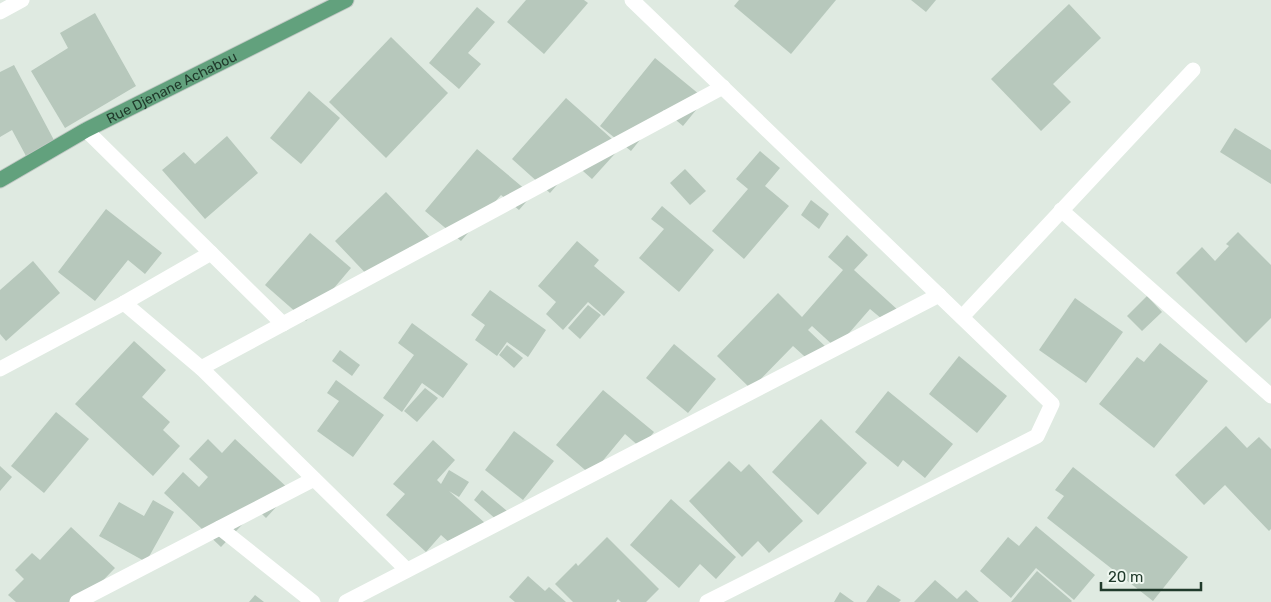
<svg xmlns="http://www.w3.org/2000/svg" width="1271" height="602" viewBox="0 0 1271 602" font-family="Rubik,sans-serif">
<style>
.building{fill:#b7c8bc}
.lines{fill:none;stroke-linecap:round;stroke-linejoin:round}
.major-casing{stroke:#c1c8c4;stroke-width:17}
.minor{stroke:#fff;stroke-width:15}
.major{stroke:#62a17d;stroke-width:15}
.labels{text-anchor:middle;stroke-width:4;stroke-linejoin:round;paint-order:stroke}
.street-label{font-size:14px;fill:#203a2b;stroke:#eff7f0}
</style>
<rect width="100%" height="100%" fill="#dfeae1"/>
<g class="building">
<path d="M526 0H584L588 3 544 54 507 22Z"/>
<path d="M739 0H836L791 54 734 6Z"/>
<path d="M911 0H936L926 12Z"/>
<path d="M1069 4 1101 38 1053 84 1071 102 1041 131 991 79Z"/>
<path d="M477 7 495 22 468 53 481 64 459 89 429 63Z"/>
<path d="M95 13 136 86 65 128 31 71 68 48 60 33Z"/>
<path d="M391 37 448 93 386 158 329 102Z"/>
<path d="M655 58 705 99 683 126 664 110 631 151 600 126Z"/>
<path d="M14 65 55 142 26 156 12 130 0 137V72Z"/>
<path d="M309 91 340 118 301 164 270 138Z"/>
<path d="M566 98 621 147 592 179 575 164 550 193 512 159Z"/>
<path d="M1235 128 1271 150V184L1220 152Z"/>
<path d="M227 136 258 173 205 219 162 170 184 152 195 164Z"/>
<path d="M477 149 532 195 519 210 501 195 461 241 425 211Z"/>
<path d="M760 151 780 168 765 186 789 206 744 259 712 231 748 189 736 179Z"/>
<path d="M685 169 706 191 690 205 670 183Z"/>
<path d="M386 192 435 243 420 258 410 247 374 282 335 241Z"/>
<path d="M811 200 829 214 819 229 801 215Z"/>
<path d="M662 206 714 250 679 292 639 258 664 229 651 219Z"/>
<path d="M106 209 162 253 145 274 128 260 95 301 58 272Z"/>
<path d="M1238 232 1271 265V318L1246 343 1176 273 1202 247 1215 261 1229 246 1226 244Z"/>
<path d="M310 233 351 268 306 321 265 285Z"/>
<path d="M847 235 868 255 854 270 899 311 888 324 870 309 836 348 812 326 808 330 827 348 813 364 793 346 751 389 717 356 778 293 802 317 843 270 828 257Z"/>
<path d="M577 241 599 260 594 266 625 292 604 316 588 302 563 330 546 314 556 302 538 286Z"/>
<path d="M33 261 60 293 6 341 0 334V290Z"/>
<path d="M490 290 546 330 528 357 507 342 497 356 475 340 485 325 471 315Z"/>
<path d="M1147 296 1162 312 1142 331 1127 316Z"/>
<path d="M1075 298 1123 332 1086 383 1039 350Z"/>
<path d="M588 305 601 315 580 339 568 328Z"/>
<path d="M412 323 468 364 443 398 422 383 402 412 383 398 414 355 398 343Z"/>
<path d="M134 341 166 370 142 397 170 422 163 430 180 446 153 476 75 404Z"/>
<path d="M1160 343 1208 381 1154 448 1099 404 1137 357 1144 362Z"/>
<path d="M674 344 716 379 688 413 646 378Z"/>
<path d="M507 345 523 358 514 368 499 355Z"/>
<path d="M340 350 360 365 352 376 332 361Z"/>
<path d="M959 356 1007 396 977 433 929 394Z"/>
<path d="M336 380 384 415 353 457 317 431 339 401 327 393Z"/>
<path d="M425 388 438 398 417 422 404 411Z"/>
<path d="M603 390 654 432 641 448 625 434 591 475 556 445Z"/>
<path d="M888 391 953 444 925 478 903 460 898 467 855 432Z"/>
<path d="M56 412 89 439 44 493 11 466Z"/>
<path d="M821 419 867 463 818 515 772 472Z"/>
<path d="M1226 426 1247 448 1259 437 1271 449V529L1269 531 1225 485 1204 505 1175 475Z"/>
<path d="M514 431 554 461 523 500 485 470Z"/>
<path d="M208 439 222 453 235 439 291 491 266 518 257 509 221 547 164 493 183 472 199 487 208 477 189 459Z"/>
<path d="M433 440 455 460 437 480 441 484 449 470 469 482 459 497 449 491 485 523 459 551 441 535 426 552 386 515 405 494 393 484Z"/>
<path d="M729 461 741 472 749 464 803 521 769 553 758 541 742 557 689 501Z"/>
<path d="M0 466 12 477 0 491Z"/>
<path d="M1073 467 1188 557 1153 601 1047 518 1064 496 1055 490Z"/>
<path d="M482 490 507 511 498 521 474 500Z"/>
<path d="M671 499 736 557 716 579 700 564 679 588 630 545Z"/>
<path d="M153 500 174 512 146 562 99 536 119 502 144 516Z"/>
<path d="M1036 526 1095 575 1074 600 1036 568 1011 598 980 571 1008 537 1019 546Z"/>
<path d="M71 527 115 568 82 602H16L8 595 24 579 15 570 32 553 40 560Z"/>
<path d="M607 537 659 589 646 602H621L618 599 616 602H573L555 584 576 563 578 566Z"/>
<path d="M1037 571 1072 601 1071 602H1011Z"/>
<path d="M528 576 545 591 549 587 566 602H515L509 597Z"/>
<path d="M935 580 957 599 966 590 979 602H914Z"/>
<path d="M878 585 901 600 899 602H866Z"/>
<path d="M840 592 854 602H834Z"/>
<path d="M255 595 264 602H249Z"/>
</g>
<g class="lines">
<defs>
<g id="major">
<path id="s1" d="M0 180 86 130 346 0"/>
</g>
</defs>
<use href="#major" class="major-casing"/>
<g class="minor">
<path d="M632 0 1052 404 1037 436 707 602"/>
<path d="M0 12 22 0"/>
<path d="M86 130 283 324"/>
<path d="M1061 210 1271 396"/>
<path d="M124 303 201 368 407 570"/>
<path d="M962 317 1193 70"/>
<path d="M201 368 723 87"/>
<path d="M0 369 124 303 211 253"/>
<path d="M220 528 313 602"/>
<path d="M77 602 314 479"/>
<path d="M346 602 939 295"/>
</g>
<use href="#major" class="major"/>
</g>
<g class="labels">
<g class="street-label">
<text dy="5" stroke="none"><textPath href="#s1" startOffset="195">Rue Djenane Achabou</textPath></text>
</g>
</g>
<path d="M1101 582v8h100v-8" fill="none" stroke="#203a2b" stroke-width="2.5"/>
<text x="1108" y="582" font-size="15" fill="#203a2b" stroke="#eff7f0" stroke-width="4" paint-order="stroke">20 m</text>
</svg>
